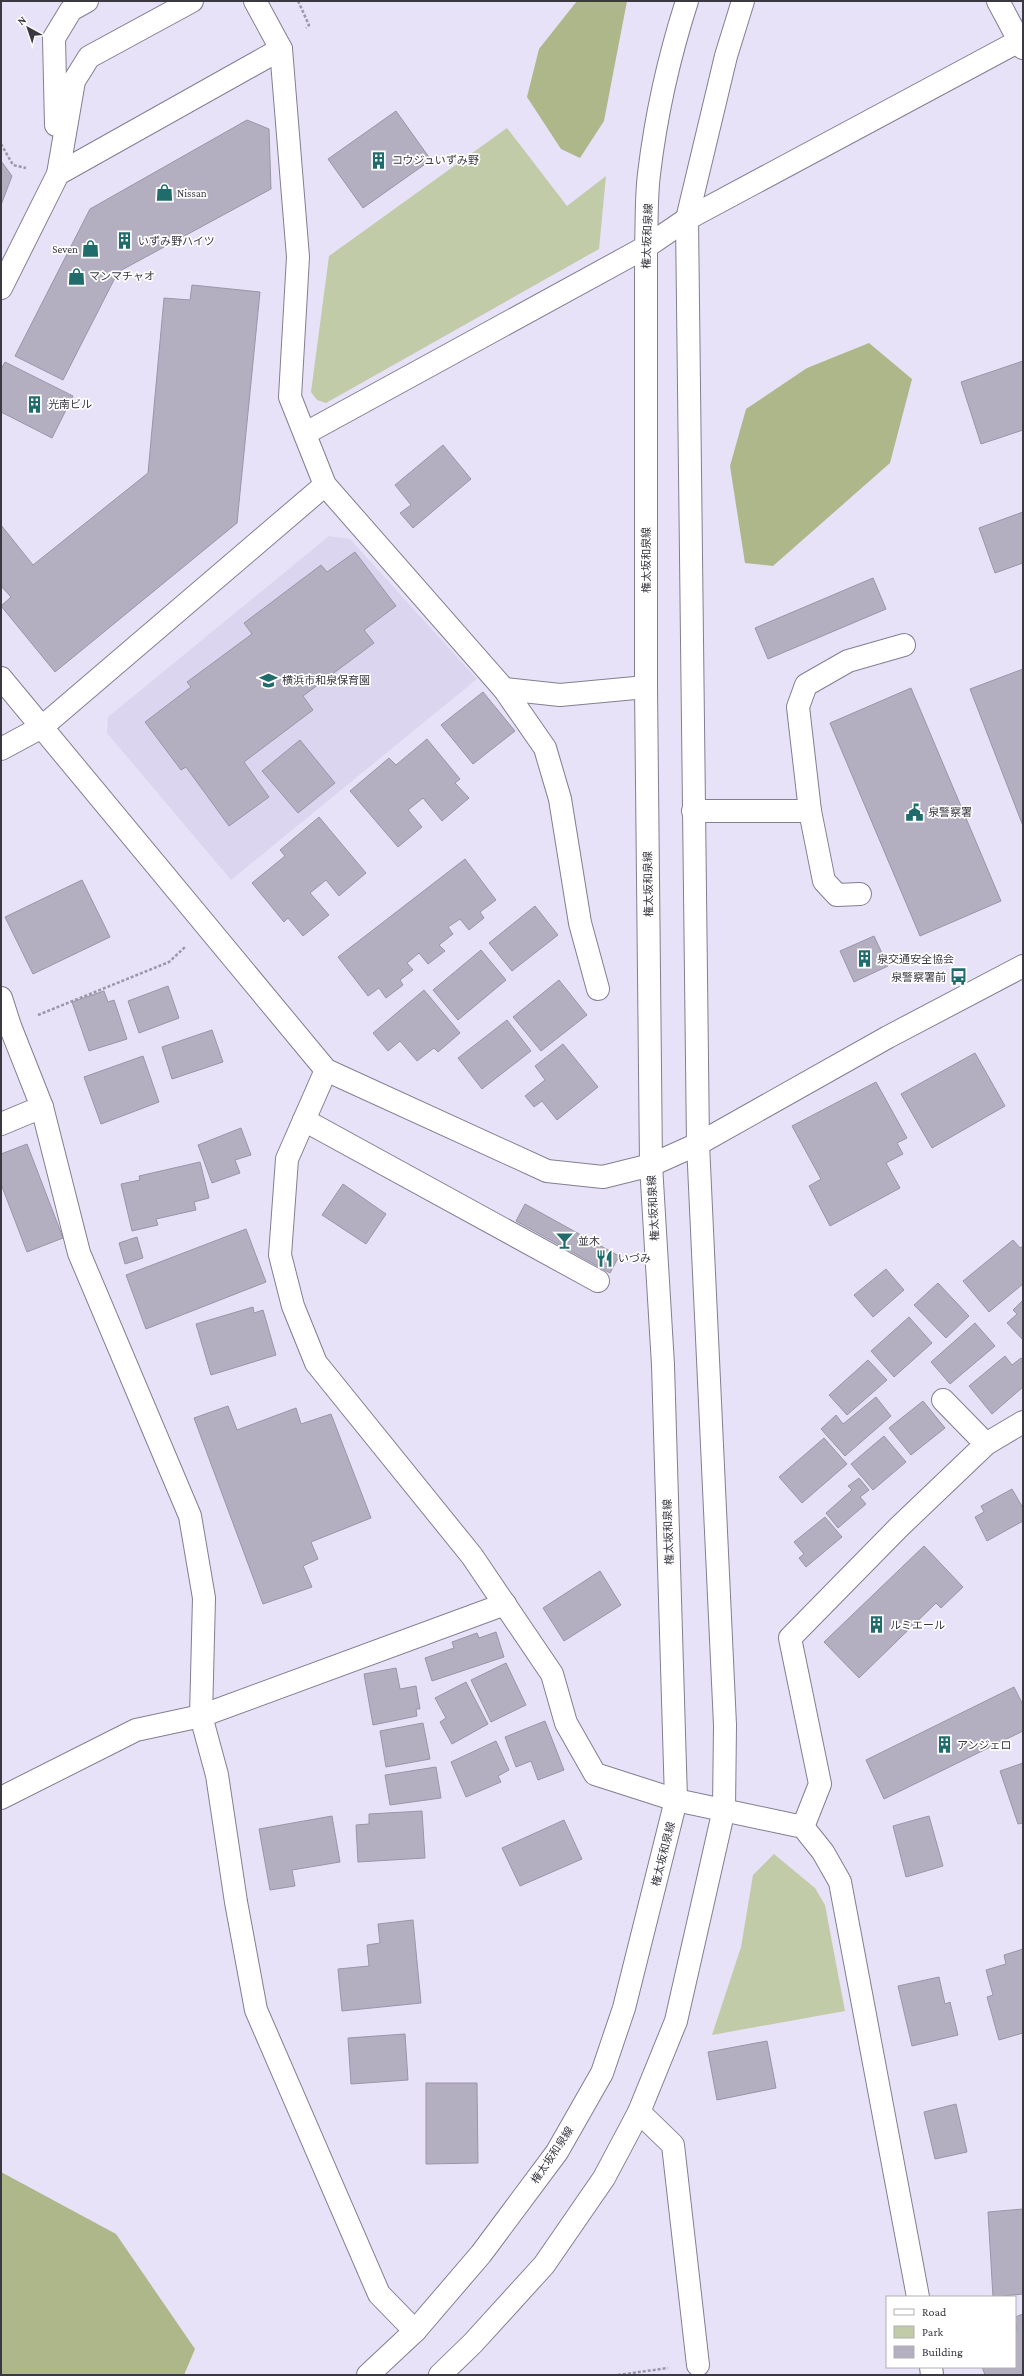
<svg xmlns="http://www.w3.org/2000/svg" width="1024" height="2376" viewBox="0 0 1024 2376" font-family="'Crimson Pro','Noto Sans JP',serif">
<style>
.built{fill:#dcd5f0}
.green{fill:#c2cba8}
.forest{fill:#adb78a}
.building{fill:#b4aec1;stroke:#9b95a8}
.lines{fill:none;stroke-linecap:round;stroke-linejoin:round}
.minor-casing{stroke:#837e91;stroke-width:24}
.path{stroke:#9c98a8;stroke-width:2.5;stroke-dasharray:3 2;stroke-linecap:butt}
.minor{stroke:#fff;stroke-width:22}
.labels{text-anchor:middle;stroke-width:3.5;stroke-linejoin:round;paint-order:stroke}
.poi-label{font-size:11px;fill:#3a3841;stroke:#fff;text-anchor:start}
.street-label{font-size:11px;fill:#3a3841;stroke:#fff}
</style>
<rect width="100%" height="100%" fill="#e7e2f7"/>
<path class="built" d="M329 536 350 539 477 679 231 880 107 733 108 717Z"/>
<g class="green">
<path d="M507 128 567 206 606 176 599 249 326 403 317 400 311 392 329 256Z"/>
<path d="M774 1854 815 1888 825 1905 845 2011 712 2035 741 1947 753 1875Z"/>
</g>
<g class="forest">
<path d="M577 1H627L604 121 580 158 561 149 527 97 539 49Z"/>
<path d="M869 343 912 379 890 463 773 566 745 563 730 466 746 409 807 368Z"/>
<path d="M1 2172 116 2234 195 2349 184 2375H1Z"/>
</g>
<g class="building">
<path d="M396 111 431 160 363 208 328 159Z"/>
<path d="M247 120 269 129 271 189 118 272 63 380 15 356 90 209Z"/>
<path d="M1 161 12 176 1 205Z"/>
<path d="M192 285 260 292 237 523 55 672 1 606 11 597 1 586V525L33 565 148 473 164 298 190 300Z"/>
<path d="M1023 361V430L981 444 961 382Z"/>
<path d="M5 362 73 396 52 438 1 412V369Z"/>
<path d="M443 445 471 479 413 528 400 513 411 505 395 485Z"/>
<path d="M1023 512V563L995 573 979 528Z"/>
<path d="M355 552 396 606 364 630 374 643 303 696 313 710 244 762 269 797 229 826 186 767 181 770 145 722 191 687 187 682 252 634 244 623 321 565 327 572Z"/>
<path d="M873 578 886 609 768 659 755 628Z"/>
<path d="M1023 669V826L970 689Z"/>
<path d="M911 688 1001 901 920 936 830 723Z"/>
<path d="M483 692 515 731 473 764 441 725Z"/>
<path d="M427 739 460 779 455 783 469 798 442 821 423 798 408 810 422 827 398 847 350 791 389 758 396 765Z"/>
<path d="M300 740 335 783 298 813 262 771Z"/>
<path d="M319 817 366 873 339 896 326 880 310 893 329 915 303 936 288 918 284 922 252 883 285 856 280 850Z"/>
<path d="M465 859 496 900 480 912 484 918 469 930 460 919 448 927 453 934 439 945 445 951 428 964 419 953 407 963 413 970 400 980 403 985 386 998 379 988 368 996 338 957Z"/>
<path d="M82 880 110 937 33 974 5 917Z"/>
<path d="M535 906 558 935 512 971 489 943Z"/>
<path d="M874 936 888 966 854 982 840 951Z"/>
<path d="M481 950 506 980 458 1020 433 990Z"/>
<path d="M559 980 587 1015 541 1051 513 1017Z"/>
<path d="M168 986 179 1018 139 1033 128 1001Z"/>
<path d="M424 990 460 1033 438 1052 434 1048 417 1061 400 1041 388 1051 373 1033Z"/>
<path d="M104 991 108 1002 114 1000 127 1039 89 1051 72 1002Z"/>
<path d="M507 1020 531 1051 482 1089 458 1058Z"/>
<path d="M212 1030 223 1062 172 1079 162 1047Z"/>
<path d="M563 1044 598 1087 557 1120 542 1101 534 1107 525 1096 545 1080 535 1066Z"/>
<path d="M975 1053 1005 1106 932 1148 901 1094Z"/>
<path d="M143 1056 159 1102 101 1124 84 1077Z"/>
<path d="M876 1082 907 1138 897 1143 903 1154 886 1163 900 1188 830 1226 809 1186 821 1179 792 1126Z"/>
<path d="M241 1128 251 1155 235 1160 240 1173 212 1183 198 1145Z"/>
<path d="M27 1144 63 1238 27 1252 1 1184V1154Z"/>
<path d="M200 1162 209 1198 194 1202 196 1210 156 1219 158 1225 132 1231 121 1184 140 1180 139 1176Z"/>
<path d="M343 1184 386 1214 366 1244 322 1215Z"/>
<path d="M525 1204 619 1256 610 1273 516 1221Z"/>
<path d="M246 1229 266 1282 146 1329 126 1275Z"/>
<path d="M137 1237 143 1258 125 1264 119 1243Z"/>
<path d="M1013 1240 1020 1248 1023 1246V1284L989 1312 963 1281Z"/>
<path d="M886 1269 904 1290 873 1317 854 1295Z"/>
<path d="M938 1283 969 1316 946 1338 914 1305Z"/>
<path d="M1023 1300V1340L1007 1323 1017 1314 1013 1310Z"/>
<path d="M253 1307 254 1313 263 1310 276 1355 211 1375 196 1324Z"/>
<path d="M909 1317 932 1343 894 1377 871 1351Z"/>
<path d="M975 1323 995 1346 950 1384 931 1362Z"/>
<path d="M1005 1356 1012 1365 1021 1358 1023 1360V1387L992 1414 969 1386Z"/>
<path d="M868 1360 887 1380 847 1415 829 1395Z"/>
<path d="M876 1397 891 1416 845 1456 821 1429 836 1415 843 1424Z"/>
<path d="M923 1401 945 1428 911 1455 889 1428Z"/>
<path d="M228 1406 237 1430 296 1408 301 1424 331 1414 371 1518 311 1542 318 1559 303 1566 312 1587 263 1604 194 1418Z"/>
<path d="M884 1436 906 1462 873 1490 851 1464Z"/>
<path d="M824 1438 847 1464 802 1503 779 1477Z"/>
<path d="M859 1478 869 1490 860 1497 866 1504 838 1528 826 1513 852 1490 848 1486Z"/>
<path d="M1012 1489 1023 1508V1521L987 1541 975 1517 984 1512 981 1506Z"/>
<path d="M825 1517 842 1537 806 1567 799 1558 804 1554 794 1542Z"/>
<path d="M924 1546 963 1587 941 1608 936 1603 859 1678 824 1642Z"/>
<path d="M600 1571 621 1605 564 1641 543 1608Z"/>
<path d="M496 1632 504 1657 432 1681 425 1658 454 1648 452 1642 477 1633 479 1638Z"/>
<path d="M506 1663 526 1705 491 1722 471 1680Z"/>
<path d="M396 1668 400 1689 416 1686 420 1709H416L417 1716 373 1725 364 1674Z"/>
<path d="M466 1682 488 1724 452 1744 440 1722 446 1718 435 1698Z"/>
<path d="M1014 1687 1023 1705V1731L884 1799 866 1760Z"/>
<path d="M545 1721 564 1770 538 1780 531 1761 516 1767 505 1737Z"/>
<path d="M423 1723 430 1759 386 1767 380 1731Z"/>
<path d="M496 1741 509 1770 498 1776 501 1782 466 1797 451 1762Z"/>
<path d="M1023 1763V1823L1018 1824 1000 1771Z"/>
<path d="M436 1767 441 1798 390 1805 385 1775Z"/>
<path d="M422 1811 425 1858 358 1862 356 1825 369 1824V1814Z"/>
<path d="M332 1816 340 1862 292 1870 295 1886 270 1890 259 1829Z"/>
<path d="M929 1816 943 1866 906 1877 893 1826Z"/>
<path d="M564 1820 582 1859 520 1886 502 1848Z"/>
<path d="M413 1920 421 2003 342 2011 338 1969 369 1966 367 1945 380 1943 378 1924Z"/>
<path d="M1023 1949V2033L999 2040 987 1997 993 1995 986 1970 1006 1964 1004 1955Z"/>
<path d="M939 1977 945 2004 950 2002 958 2035 912 2046 898 1986Z"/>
<path d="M405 2034 408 2080 351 2084 348 2038Z"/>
<path d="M767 2041 776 2088 717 2100 708 2052Z"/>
<path d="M426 2083H477L478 2163 426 2164Z"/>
<path d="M956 2104 967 2152 935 2159 924 2112Z"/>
<path d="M1023 2209V2294L993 2297 988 2212Z"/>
<path d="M1023 2314V2375H985L982 2367H1015V2331L1017 2330 1015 2317Z"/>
</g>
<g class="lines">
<defs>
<g id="minor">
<path d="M255 1 281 49 298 257 290 397 325 485 504 689 545 748 560 799 580 923 598 989"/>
<path d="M998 1 1023 48"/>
<path d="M56 125 54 38 71 10 87 1"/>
<path d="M58 174 74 81 89 57 192 1"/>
<path d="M1 288 58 174 281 49"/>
<path d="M306 433 646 247 687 219 1019 41"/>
<path d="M1 678 326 1070 547 1171 603 1177 651 1165 698 1144 888 1037 1023 966"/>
<path d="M504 689 560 695 646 687"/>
<path d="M1 749 42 727 325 485"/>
<path d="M693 811H810L824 881 837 895 860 894"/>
<path d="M810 811 798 707 806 685 848 661 904 645"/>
<path d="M1 998 10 1026 42 1107 1 1124"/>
<path d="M326 1070 287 1159 280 1255 293 1306 316 1363 472 1556 552 1674 566 1723 595 1774 676 1800 803 1827 823 1852 840 1882 918 2297"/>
<path d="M42 1107 79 1253 190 1516 204 1598 201 1716 217 1775 236 1902 256 2010 379 2294 415 2331"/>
<path d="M304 1120 598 1281"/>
<path d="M943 1400 986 1444"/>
<path d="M1 1798 136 1730 201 1716 505 1604"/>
<path d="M803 1827 820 1784 790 1638 898 1528 986 1444 1023 1422"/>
<path d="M639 2112 673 2145 698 2365"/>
<path d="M931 2367 932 2375"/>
<path d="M368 2375 415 2331 481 2254 557 2152 602 2073 624 2008 676 1800 663 1365 651 1165 646 687V247C647 223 646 198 649 174 656 115 669 57 687 1"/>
<path d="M440 2375 473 2343 544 2265 604 2178 639 2112 676 2021 724 1809 725 1725 698 1144 687 219 726 56 743 1"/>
</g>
</defs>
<use href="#minor" class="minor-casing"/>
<g class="path">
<path d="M298 1 309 25 306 28"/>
<path d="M1 144 13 165 26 168"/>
<path d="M38 1015 169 962 185 947"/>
<path d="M618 2375 668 2368"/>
</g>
<use href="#minor" class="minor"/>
</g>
<defs>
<symbol id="building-bare" viewBox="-9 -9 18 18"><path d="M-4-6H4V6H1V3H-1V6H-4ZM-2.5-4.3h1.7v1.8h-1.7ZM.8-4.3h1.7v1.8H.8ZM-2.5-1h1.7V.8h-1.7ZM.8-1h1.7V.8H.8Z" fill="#206c6c" stroke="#fff" stroke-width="2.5" paint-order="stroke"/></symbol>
<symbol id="shop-bare" viewBox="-9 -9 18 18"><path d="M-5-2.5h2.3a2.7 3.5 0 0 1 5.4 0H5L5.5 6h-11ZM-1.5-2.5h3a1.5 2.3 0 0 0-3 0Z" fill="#206c6c" stroke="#fff" stroke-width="2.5" paint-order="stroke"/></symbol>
<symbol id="school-bare" viewBox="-9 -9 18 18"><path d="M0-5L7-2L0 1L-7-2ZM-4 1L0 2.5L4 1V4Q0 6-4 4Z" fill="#206c6c" stroke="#fff" stroke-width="2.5" paint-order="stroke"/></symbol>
<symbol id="civic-bare" viewBox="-9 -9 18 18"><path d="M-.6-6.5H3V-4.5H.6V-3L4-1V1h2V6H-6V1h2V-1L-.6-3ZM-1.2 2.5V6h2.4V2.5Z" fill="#206c6c" stroke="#fff" stroke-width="2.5" paint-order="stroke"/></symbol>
<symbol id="bus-bare" viewBox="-9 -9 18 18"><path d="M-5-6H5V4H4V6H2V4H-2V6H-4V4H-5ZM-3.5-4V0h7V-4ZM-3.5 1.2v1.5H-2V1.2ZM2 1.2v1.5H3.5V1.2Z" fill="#206c6c" stroke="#fff" stroke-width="2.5" paint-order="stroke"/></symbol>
<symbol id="bar-bare" viewBox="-9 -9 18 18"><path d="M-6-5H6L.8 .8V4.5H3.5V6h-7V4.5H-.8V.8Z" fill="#206c6c" stroke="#fff" stroke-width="2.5" paint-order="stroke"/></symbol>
<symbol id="restaurant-bare" viewBox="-9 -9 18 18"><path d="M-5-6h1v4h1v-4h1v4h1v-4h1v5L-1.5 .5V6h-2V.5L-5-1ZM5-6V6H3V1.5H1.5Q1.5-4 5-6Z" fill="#206c6c" stroke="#fff" stroke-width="2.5" paint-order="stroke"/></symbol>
</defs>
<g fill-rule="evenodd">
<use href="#building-bare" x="366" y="148" width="25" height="25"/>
<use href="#shop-bare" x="152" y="180" width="25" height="25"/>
<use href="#building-bare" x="112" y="228" width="25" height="25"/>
<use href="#shop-bare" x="78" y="236" width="25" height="25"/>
<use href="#shop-bare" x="64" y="264" width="25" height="25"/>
<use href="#building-bare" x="22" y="392" width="25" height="25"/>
<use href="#school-bare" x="256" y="668" width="25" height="25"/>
<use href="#civic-bare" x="902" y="800" width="25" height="25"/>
<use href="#building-bare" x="852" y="946" width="25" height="25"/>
<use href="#bus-bare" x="946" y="964" width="25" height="25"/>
<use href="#bar-bare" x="552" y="1228" width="25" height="25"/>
<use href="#restaurant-bare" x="592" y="1246" width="25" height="25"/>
<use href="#building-bare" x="864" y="1612" width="25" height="25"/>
<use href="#building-bare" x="932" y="1732" width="25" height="25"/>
</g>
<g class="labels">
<g class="poi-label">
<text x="392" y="164">コウジュいずみ野</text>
<text x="177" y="197">Nissan</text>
<text x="138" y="245">いずみ野ハイツ</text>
<text x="78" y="253" text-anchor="end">Seven</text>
<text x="89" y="280">マンマチャオ</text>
<text x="48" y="408">光南ビル</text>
<text x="282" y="684">横浜市和泉保育園</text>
<text x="928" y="816">泉警察署</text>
<text x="877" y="963">泉交通安全協会</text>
<text x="946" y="981" text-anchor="end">泉警察署前</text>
<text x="578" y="1245">並木</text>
<text x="618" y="1262">いづみ</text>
<text x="890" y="1629">ルミエール</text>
<text x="957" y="1749">アンジェロ</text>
</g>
<g class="street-label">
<text transform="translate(647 236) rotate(-88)" y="4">権太坂和泉線</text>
<text transform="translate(646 560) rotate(-90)" y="4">権太坂和泉線</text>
<text transform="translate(648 884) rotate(-91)" y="4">権太坂和泉線</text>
<text transform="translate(653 1208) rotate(-93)" y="4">権太坂和泉線</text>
<text transform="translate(668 1532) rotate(-92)" y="4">権太坂和泉線</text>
<text transform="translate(663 1854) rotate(-76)" y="4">権太坂和泉線</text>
<text transform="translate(552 2155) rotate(-56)" y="4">権太坂和泉線</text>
</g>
</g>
<rect width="1024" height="2376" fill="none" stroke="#3a3841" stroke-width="4"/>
<rect x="886" y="2296" width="130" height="72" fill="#ffffff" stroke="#b0afb3"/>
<rect x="894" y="2309" width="20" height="6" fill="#ffffff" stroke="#b0afb3"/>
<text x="922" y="2316" font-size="12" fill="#3a3841">Road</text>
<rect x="894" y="2326" width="20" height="12" fill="#c2cba8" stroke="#b0afb3"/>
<text x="922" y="2336" font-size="12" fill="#3a3841">Park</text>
<rect x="894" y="2346" width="20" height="12" fill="#b4aec1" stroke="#b0afb3"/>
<text x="922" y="2356" font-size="12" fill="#3a3841">Building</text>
<g transform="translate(28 28) rotate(320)" stroke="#ffffff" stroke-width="3" paint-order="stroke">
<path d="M0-3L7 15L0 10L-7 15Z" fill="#3a3841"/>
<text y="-6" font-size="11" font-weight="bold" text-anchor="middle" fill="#3a3841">N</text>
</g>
</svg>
